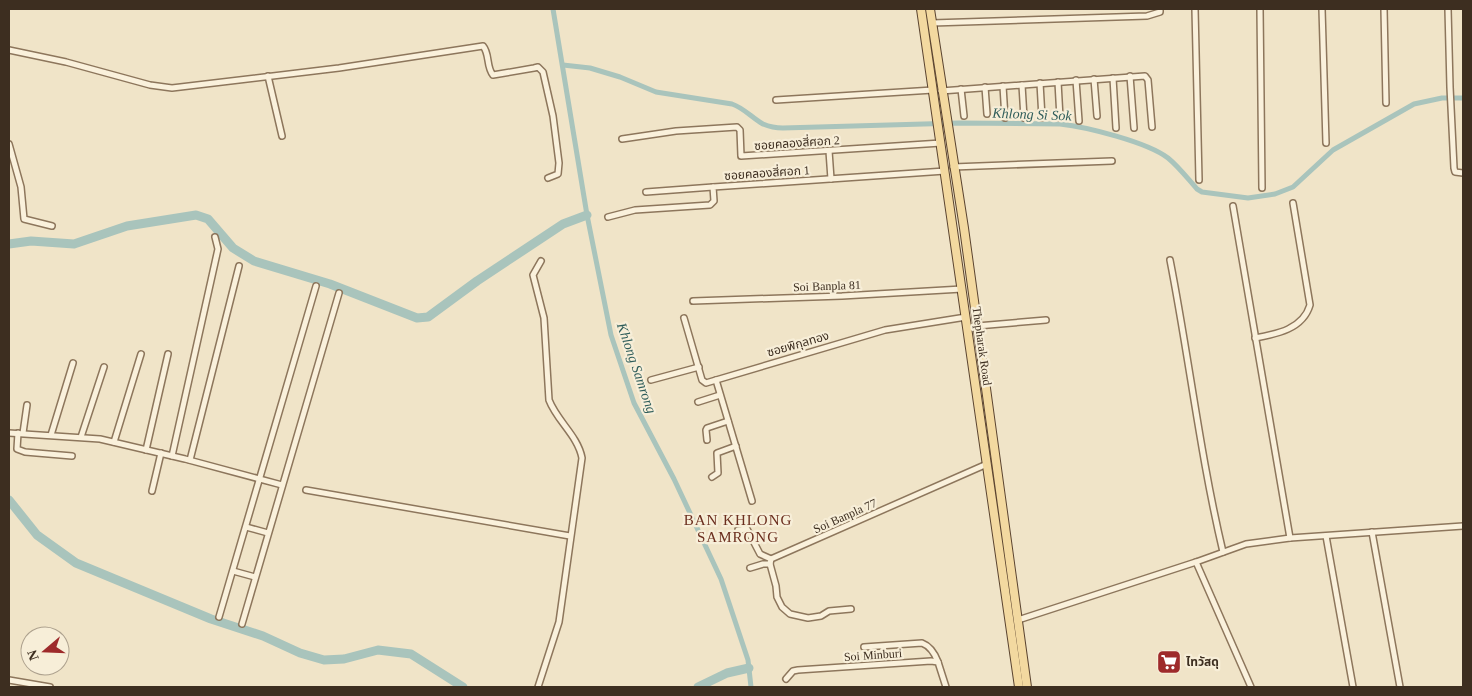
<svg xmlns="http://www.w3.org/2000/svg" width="1472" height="696" viewBox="0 0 1472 696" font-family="'Times New Roman','Noto Sans Thai',serif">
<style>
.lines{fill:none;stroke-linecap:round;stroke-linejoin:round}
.canal{stroke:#a9c4bc;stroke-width:5}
.river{stroke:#a9c4bc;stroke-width:9}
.minor-casing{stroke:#8d765c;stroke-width:8}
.primary-casing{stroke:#5b4430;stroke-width:10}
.minor{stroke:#faf1dc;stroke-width:5}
.primary{stroke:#f3d9a0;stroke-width:8}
.labels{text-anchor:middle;stroke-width:4.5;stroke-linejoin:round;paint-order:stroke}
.street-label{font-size:12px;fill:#3d2e20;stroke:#f7eed8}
.poi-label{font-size:12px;font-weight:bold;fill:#3d2e20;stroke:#f7eed8;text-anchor:start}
.water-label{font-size:14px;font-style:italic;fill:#2f5d5a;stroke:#f7eed8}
.quarter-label{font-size:15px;letter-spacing:1px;fill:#6b2e1e;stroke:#f7eed8}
</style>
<rect width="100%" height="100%" fill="#f0e4c8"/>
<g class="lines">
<g class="canal">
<path d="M553 9 587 215 611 335 634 403 674 479 721 579 748 660 751 687"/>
<path d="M563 65 590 68 620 77 656 92 732 104C744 108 752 118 763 124 770 127 777 128 783 128L959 123 1060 124C1087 127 1147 142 1168 158 1179 167 1188 179 1197 189L1202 192 1248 198 1275 194 1293 187 1333 150 1414 104 1442 98H1463"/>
</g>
<g class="river">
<path d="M9 244 31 241 74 244 127 226 196 215 208 219 233 248 254 261 330 284 417 318 428 317 477 281 563 224 587 215"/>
<path d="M9 500 37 535 76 563 211 619 263 636 300 653 324 660 344 659 378 650 411 654 463 687"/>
<path d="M698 687 727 673 749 668"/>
</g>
<defs>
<g id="minor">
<path d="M1195 9 1199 180"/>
<path d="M1260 9 1262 188"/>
<path d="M1322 9 1326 143"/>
<path d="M1384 9 1386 103"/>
<path d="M1448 9 1450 87 1454 168 1455 172 1463 173"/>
<path d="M932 23 1147 16 1160 12V9"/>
<path d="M9 50 66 62 150 85 172 88 339 68 483 46C490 54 486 67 493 75L534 68 538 67 543 72 553 116 559 163 558 174 548 178"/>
<path d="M268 76 282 136"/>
<path d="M1130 76 1134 128"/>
<path d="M1113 78 1116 128"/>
<path d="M1094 79 1097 116"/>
<path d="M1076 80 1079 121"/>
<path d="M1058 82 1060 118"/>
<path d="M1040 83 1042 118"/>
<path d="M1022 85 1024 118"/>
<path d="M1003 86 1005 118"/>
<path d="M985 87 987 114"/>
<path d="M961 89 964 116"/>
<path d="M941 91 1145 76 1148 80 1152 127"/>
<path d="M776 100 933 90"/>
<path d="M622 139 676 131 737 127 740 130 741 156 941 143"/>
<path d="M9 144 21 187 24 219 52 226"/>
<path d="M829 151 831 179"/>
<path d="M953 167 1112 161"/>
<path d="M646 192 713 187"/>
<path d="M1233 206 1290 538"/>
<path d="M608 217 635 210 710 205 714 201 713 187 945 171"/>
<path d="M1170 260C1189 357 1200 455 1223 552"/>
<path d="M693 301 842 296 962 289"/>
<path d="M684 318 702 380 706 383 885 330 966 317"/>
<path d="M977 326 1046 320"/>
<path d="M1255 338C1277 334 1303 329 1310 305L1293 203"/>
<path d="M651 380 699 367"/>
<path d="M716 380 752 501"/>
<path d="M698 402 720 395"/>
<path d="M9 433 100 439 185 459 282 485"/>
<path d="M18 433 17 449 25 452 72 456"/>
<path d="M23 433 27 405"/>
<path d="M51 435 73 363"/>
<path d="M81 437 104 367"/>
<path d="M707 440 706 430 707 428 728 421"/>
<path d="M114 442 141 354"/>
<path d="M146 450 168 354"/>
<path d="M172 456 218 249 215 237"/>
<path d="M190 460 239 266"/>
<path d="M712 477 718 473 717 453 736 446"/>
<path d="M306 490 570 536"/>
<path d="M152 491 161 453"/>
<path d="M246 527 268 533"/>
<path d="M738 530 747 529 760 554 771 559"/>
<path d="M1372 532 1400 687"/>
<path d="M1326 536 1353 687"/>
<path d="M1196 562 1251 687"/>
<path d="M750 568 763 564H770"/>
<path d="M233 571 255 577"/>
<path d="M851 609 829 611 821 616 808 618 790 614 782 607 777 597 776 586 770 564 771 559 987 464"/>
<path d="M219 617 316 286"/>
<path d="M1018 620 1196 562 1246 544 1290 538 1463 526"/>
<path d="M242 624 339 293"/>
<path d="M864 647 922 643C930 646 935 654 938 662"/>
<path d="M786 679 793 671 798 670 931 661 938 662 946 687"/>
<path d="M9 680 50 687"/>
<path d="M538 687 559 622 582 458C578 436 557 421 549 400L544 318 533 275 541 261"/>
</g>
<g id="primary">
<path d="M921 9 1019 687"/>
<path d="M930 9 964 228 1027 687"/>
</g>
</defs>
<use href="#minor" class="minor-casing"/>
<use href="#primary" class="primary-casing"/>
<use href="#minor" class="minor"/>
<use href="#primary" class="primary"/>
</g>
<defs>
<symbol id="supermarket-square" viewBox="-11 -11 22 22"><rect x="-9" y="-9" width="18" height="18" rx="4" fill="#9e2a2b" stroke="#f7eed8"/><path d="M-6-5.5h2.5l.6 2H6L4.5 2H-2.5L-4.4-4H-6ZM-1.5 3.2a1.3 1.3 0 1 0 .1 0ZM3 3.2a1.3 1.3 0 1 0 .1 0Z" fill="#fff"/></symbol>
</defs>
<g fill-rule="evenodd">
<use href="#supermarket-square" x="1155" y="648" width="28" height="28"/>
</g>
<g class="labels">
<g class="street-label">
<text transform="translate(797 143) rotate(-4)" y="4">ซอยคลองสี่ศอก 2</text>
<text transform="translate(767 173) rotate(-4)" y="4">ซอยคลองสี่ศอก 1</text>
<text transform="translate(827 286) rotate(-2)" y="4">Soi Banpla 81</text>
<text transform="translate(798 344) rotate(-16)" y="4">ซอยพิกุลทอง</text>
<text transform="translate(982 346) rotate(82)" y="4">Thepharak Road</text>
<text transform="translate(845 516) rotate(-24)" y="4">Soi Banpla 77</text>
<text transform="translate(873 655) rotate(-4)" y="4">Soi Minburi</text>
</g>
<g class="poi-label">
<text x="1186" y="666">ไทวัสดุ</text>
</g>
<g class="water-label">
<text transform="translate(1032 114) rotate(2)" y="5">Khlong Si Sok</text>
<text transform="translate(637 368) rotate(71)" y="5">Khlong Samrong</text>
</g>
<g class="quarter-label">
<text x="738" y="525">BAN KHLONG<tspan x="738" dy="17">SAMRONG</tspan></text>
</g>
</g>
<rect width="1472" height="696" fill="none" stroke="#3d2e20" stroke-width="20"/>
<g transform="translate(45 651) rotate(251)"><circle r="24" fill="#f7eed8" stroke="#ada18e"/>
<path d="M0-4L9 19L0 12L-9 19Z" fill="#9e2a2b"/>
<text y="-8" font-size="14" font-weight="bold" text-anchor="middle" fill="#3d2e20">N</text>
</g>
</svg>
